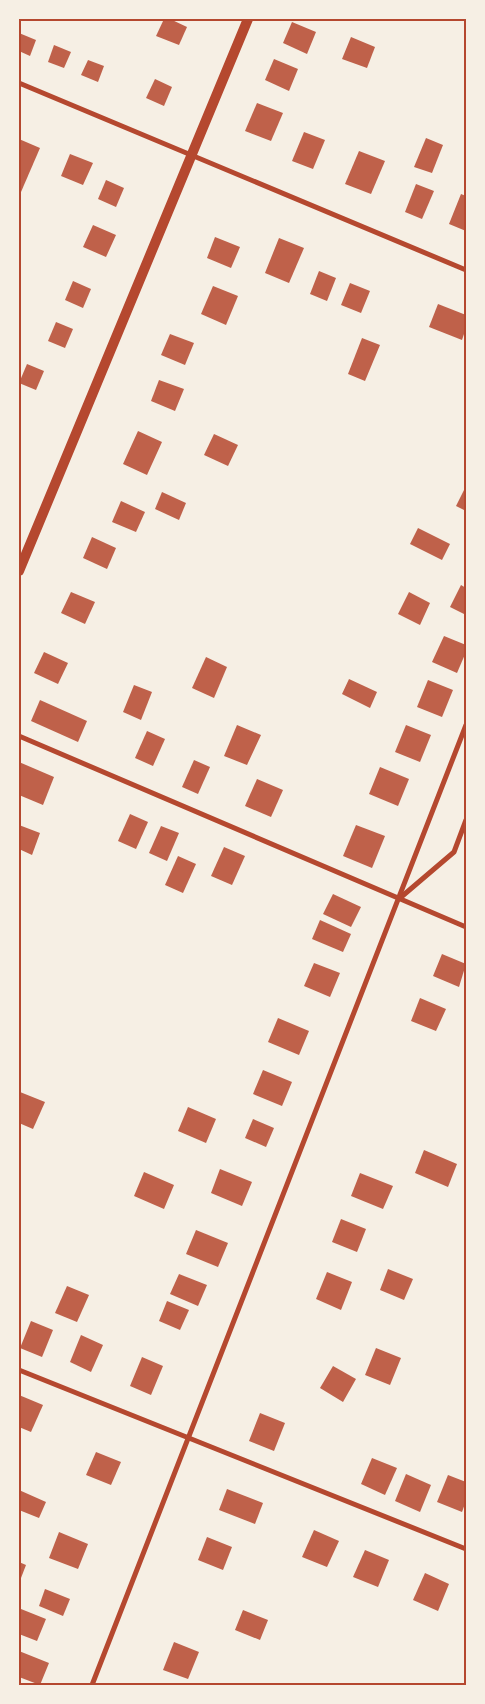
<svg xmlns="http://www.w3.org/2000/svg" width="485" height="1704" viewBox="0 0 485 1704" font-family="Inter,sans-serif">
<style>
.building{fill:#bf614a}
.lines{fill:none;stroke-linecap:round;stroke-linejoin:round}
.minor{stroke:#b5482f;stroke-width:5}
.secondary{stroke:#b5482f;stroke-width:10}
.neatline{fill:none;stroke:#b5482f;stroke-width:2}
</style>
<rect width="100%" height="100%" fill="#f6efe4"/>
<g class="building">
<path d="M164 19H170L187 27 179 45 156 36Z"/>
<path d="M292 22 316 32 307 54 283 43Z"/>
<path d="M19 33 36 40 30 56 19 51Z"/>
<path d="M351 37 375 47 367 68 342 59Z"/>
<path d="M54 45 71 52 64 68 48 62Z"/>
<path d="M274 59 298 69 289 91 265 80Z"/>
<path d="M88 60 104 66 98 82 81 75Z"/>
<path d="M155 79 172 87 164 106 146 98Z"/>
<path d="M257 103 283 113 271 141 245 131Z"/>
<path d="M304 132 325 140 313 169 292 161Z"/>
<path d="M426 138 443 145 432 173 414 167Z"/>
<path d="M19 139 40 148 21 192 19 191Z"/>
<path d="M359 151 385 161 371 194 345 184Z"/>
<path d="M70 154 93 163 83 185 61 176Z"/>
<path d="M106 180 124 188 116 207 98 199Z"/>
<path d="M416 184 434 191 422 219 405 212Z"/>
<path d="M461 194 466 196V231L449 224Z"/>
<path d="M93 225 116 235 106 257 83 247Z"/>
<path d="M215 237 240 247 231 268 207 258Z"/>
<path d="M279 238 304 248 289 283 265 273Z"/>
<path d="M319 271 336 278 327 301 310 294Z"/>
<path d="M73 281 91 289 83 308 65 300Z"/>
<path d="M350 283 370 291 361 313 341 305Z"/>
<path d="M213 286 238 296 226 325 201 314Z"/>
<path d="M438 304 466 315V328L462 340 429 327Z"/>
<path d="M56 322 73 329 65 348 48 341Z"/>
<path d="M170 334 194 343 185 365 161 355Z"/>
<path d="M362 338 380 345 365 381 348 374Z"/>
<path d="M27 364 44 371 36 390 19 383Z"/>
<path d="M159 380 184 389 175 411 151 401Z"/>
<path d="M138 431 162 442 147 475 123 464Z"/>
<path d="M214 434 238 445 228 466 204 455Z"/>
<path d="M466 486V511L456 506Z"/>
<path d="M162 492 186 503 179 520 155 509Z"/>
<path d="M121 501 145 512 136 532 112 522Z"/>
<path d="M418 528 450 544 442 560 410 544Z"/>
<path d="M92 537 116 548 107 569 83 558Z"/>
<path d="M461 585 466 588V615L450 607Z"/>
<path d="M71 592 95 602 85 624 61 613Z"/>
<path d="M409 592 430 603 420 625 398 614Z"/>
<path d="M444 636 466 645V652L457 673 432 662Z"/>
<path d="M44 652 68 663 58 684 34 673Z"/>
<path d="M206 657 227 667 214 698 192 688Z"/>
<path d="M349 679 377 692 370 708 342 694Z"/>
<path d="M428 680 453 690 442 717 417 707Z"/>
<path d="M134 685 152 692 141 720 123 712Z"/>
<path d="M40 700 87 721 78 742 31 721Z"/>
<path d="M237 725 261 735 247 765 224 756Z"/>
<path d="M406 725 431 735 420 762 395 752Z"/>
<path d="M147 731 165 739 153 766 135 758Z"/>
<path d="M194 760 210 767 198 794 182 787Z"/>
<path d="M19 762 54 777 43 805 19 795Z"/>
<path d="M380 767 409 779 398 806 369 794Z"/>
<path d="M257 779 283 790 271 817 245 806Z"/>
<path d="M130 814 148 822 136 849 118 841Z"/>
<path d="M19 825 40 833 32 855 19 849Z"/>
<path d="M356 825 385 836 372 868 343 856Z"/>
<path d="M161 826 179 833 167 861 149 853Z"/>
<path d="M224 847 245 856 232 885 211 876Z"/>
<path d="M178 856 196 864 183 893 165 885Z"/>
<path d="M333 894 361 907 351 927 323 914Z"/>
<path d="M320 920 351 934 343 952 312 939Z"/>
<path d="M442 954 466 964 459 987 433 976Z"/>
<path d="M314 963 340 973 330 997 304 986Z"/>
<path d="M420 998 446 1009 436 1031 411 1021Z"/>
<path d="M278 1018 309 1031 299 1055 268 1042Z"/>
<path d="M263 1070 292 1082 282 1106 253 1094Z"/>
<path d="M20 1092 45 1102 33 1129 19 1123Z"/>
<path d="M188 1107 216 1119 206 1143 178 1131Z"/>
<path d="M253 1119 274 1128 266 1147 245 1138Z"/>
<path d="M424 1150 457 1164 448 1187 415 1173Z"/>
<path d="M220 1169 252 1182 242 1206 211 1193Z"/>
<path d="M144 1172 174 1185 164 1209 134 1196Z"/>
<path d="M360 1173 393 1186 383 1209 351 1196Z"/>
<path d="M341 1219 366 1229 357 1252 332 1242Z"/>
<path d="M196 1230 228 1243 218 1267 186 1254Z"/>
<path d="M388 1269 413 1279 404 1300 380 1290Z"/>
<path d="M327 1272 352 1282 341 1310 316 1299Z"/>
<path d="M179 1274 207 1285 198 1306 170 1294Z"/>
<path d="M67 1286 89 1295 77 1322 55 1313Z"/>
<path d="M167 1301 189 1310 180 1330 159 1321Z"/>
<path d="M31 1321 53 1330 42 1357 20 1348Z"/>
<path d="M81 1335 103 1345 91 1372 70 1362Z"/>
<path d="M376 1348 401 1358 390 1385 365 1375Z"/>
<path d="M142 1357 163 1366 151 1395 130 1386Z"/>
<path d="M333 1366 356 1379 343 1402 320 1388Z"/>
<path d="M19 1395 43 1405 31 1432 19 1427Z"/>
<path d="M260 1413 285 1423 274 1451 249 1441Z"/>
<path d="M96 1452 121 1462 111 1485 86 1475Z"/>
<path d="M372 1458 397 1468 385 1495 361 1484Z"/>
<path d="M406 1474 431 1485 420 1512 395 1501Z"/>
<path d="M448 1475 466 1482V1501L462 1512 437 1502Z"/>
<path d="M227 1489 263 1503 255 1524 219 1510Z"/>
<path d="M19 1490 46 1502 39 1518 19 1510Z"/>
<path d="M314 1530 339 1541 327 1567 302 1557Z"/>
<path d="M59 1532 88 1544 78 1569 49 1558Z"/>
<path d="M207 1537 232 1547 223 1570 198 1560Z"/>
<path d="M365 1550 389 1560 378 1587 353 1577Z"/>
<path d="M19 1562 26 1565 21 1578 19 1577Z"/>
<path d="M425 1573 449 1584 438 1611 413 1600Z"/>
<path d="M45 1589 70 1599 63 1616 39 1606Z"/>
<path d="M21 1609 46 1619 37 1641 19 1634Z"/>
<path d="M243 1610 268 1620 260 1640 235 1630Z"/>
<path d="M174 1642 199 1652 188 1679 163 1670Z"/>
<path d="M19 1651 49 1663 40 1685 19 1677Z"/>
</g>
<g class="lines">
<g class="minor">
<path d="M19 83 466 270"/>
<path d="M19 736 466 927"/>
<path d="M400 898 454 852 466 820"/>
<path d="M19 1370 466 1549"/>
<path d="M92 1685 466 725"/>
</g>
<path class="secondary" d="M19 571 248 19"/>
</g>
<rect width="485" height="1704" fill="none" stroke="#f6efe4" stroke-width="40"/>
<rect x="20" y="20" width="445" height="1664" class="neatline"/>
</svg>
